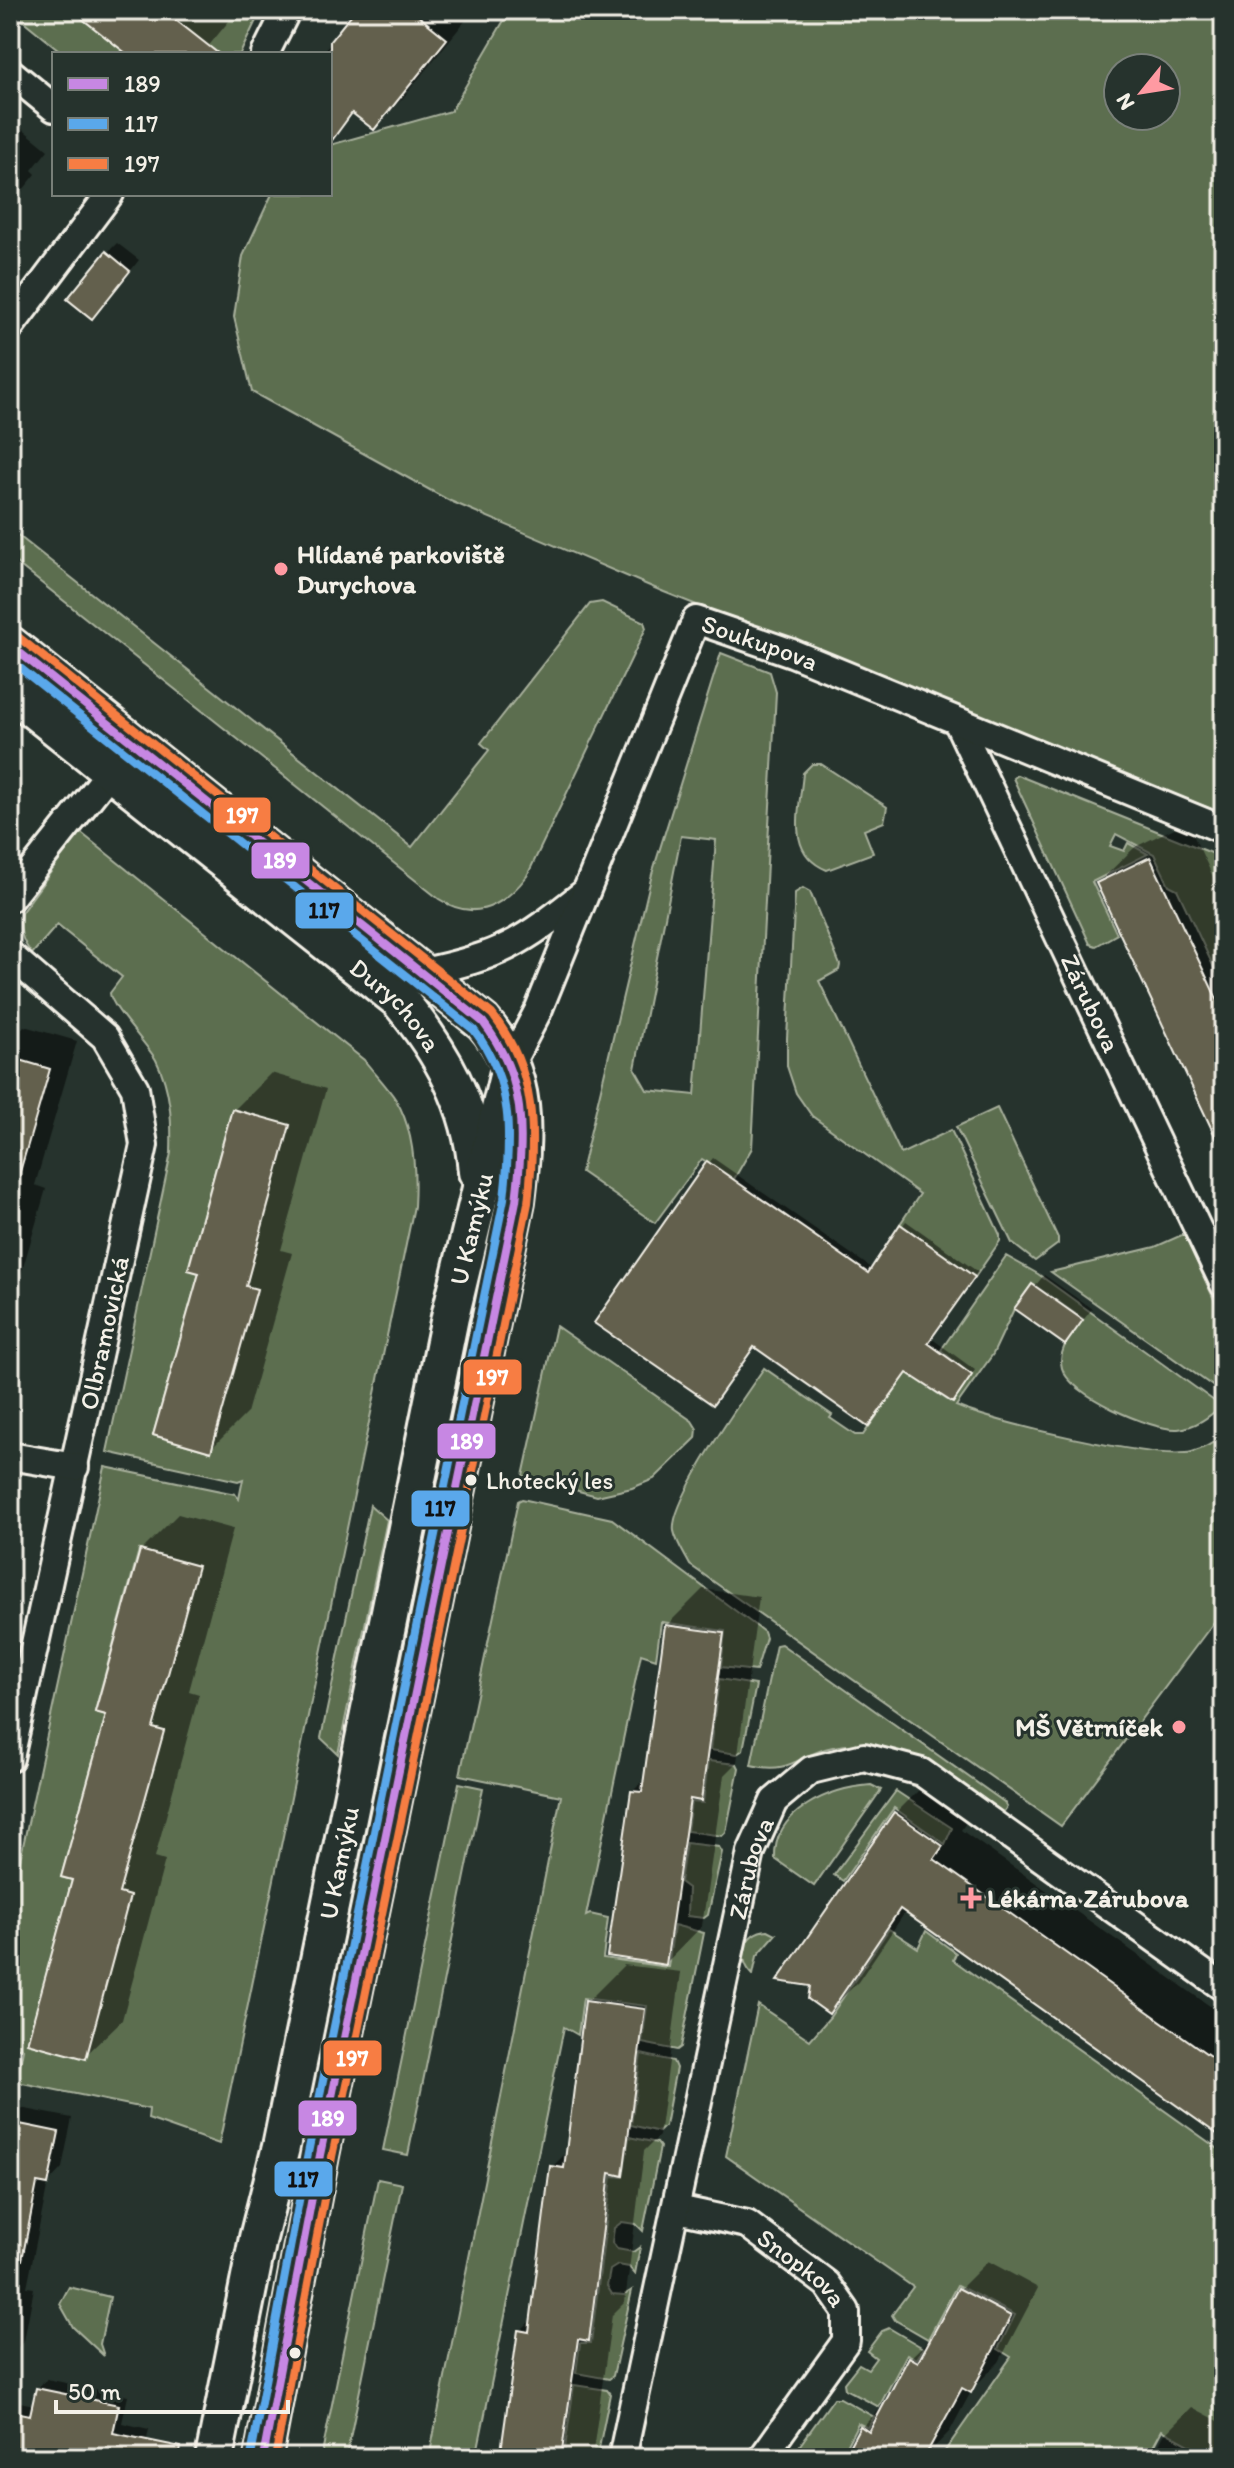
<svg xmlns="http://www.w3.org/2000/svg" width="1234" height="2468" viewBox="0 0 1234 2468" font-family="Itim,sans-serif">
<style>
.green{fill:#5c6e50;stroke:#a8b09c;stroke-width:2;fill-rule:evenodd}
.shadow{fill:#0007}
.building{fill:#64604d;stroke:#f4f1e8;stroke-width:2}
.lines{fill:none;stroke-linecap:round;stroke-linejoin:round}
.street-casing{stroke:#f4f1e8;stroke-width:32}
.secondary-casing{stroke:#f4f1e8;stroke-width:42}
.street{stroke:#26332d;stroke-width:26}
.secondary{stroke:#26332d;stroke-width:36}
.bus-1-casing{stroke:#26332d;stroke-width:14}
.bus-2-casing{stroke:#26332d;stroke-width:14}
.bus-3-casing{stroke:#26332d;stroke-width:14}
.bus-1{stroke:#c787e3;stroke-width:8}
.bus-2{stroke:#5aa8eb;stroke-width:8}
.bus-3{stroke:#f77d43;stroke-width:8}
.poi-dot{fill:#ff9aa2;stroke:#26332d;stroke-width:3}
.bus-dot{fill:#f4f1e8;stroke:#26332d;stroke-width:3}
.labels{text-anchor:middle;stroke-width:6;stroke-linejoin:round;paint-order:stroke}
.bus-label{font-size:24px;fill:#f4f1e8;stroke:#26332d;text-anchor:start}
.poi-label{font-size:26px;font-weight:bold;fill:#f4f1e8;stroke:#26332d;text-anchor:start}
.street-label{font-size:26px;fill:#f4f1e8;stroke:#26332d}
.line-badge{stroke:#26332d;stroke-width:3}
.badge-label{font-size:22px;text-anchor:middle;font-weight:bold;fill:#fff}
.pale-badge-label{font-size:22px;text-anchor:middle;font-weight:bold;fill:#111}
</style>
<rect width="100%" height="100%" fill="#26332d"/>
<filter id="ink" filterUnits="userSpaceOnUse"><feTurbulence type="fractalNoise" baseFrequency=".0125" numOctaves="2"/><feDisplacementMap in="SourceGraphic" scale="16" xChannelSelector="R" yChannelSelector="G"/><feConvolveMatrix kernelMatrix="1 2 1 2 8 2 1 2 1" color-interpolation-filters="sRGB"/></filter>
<g filter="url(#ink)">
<g class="green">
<path d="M10 10H71L127 54H64Z"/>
<path d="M163 10H261L240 54H198Z"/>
<path d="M510 10H1224V814L664 592 448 500 252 392 234 317 243 256 272 194H330V145L451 111ZM1118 68H1166V116H1118Z"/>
<path d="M10 529 412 847 489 750 481 743 590 604 602 602 644 622 646 628 527 876C503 907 474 922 439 899L10 558Z"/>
<path d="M721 653 770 672 776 692 752 1148 734 1179 702 1159 655 1223 581 1172 652 874ZM681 836 716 840 695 1095 647 1090 635 1069Z"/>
<path d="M812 764H821L887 807 884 822 864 830 873 853 827 870C785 853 800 810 803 773Z"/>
<path d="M1017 775 1224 858V989L1177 889 1169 885 1154 854 1116 834 1110 846 1124 851 1128 843 1148 854 1092 882 1117 934 1096 946 1090 944 1013 778Z"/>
<path d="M80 832 364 1060C374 1073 387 1086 396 1100 414 1130 416 1173 414 1206L219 2144 148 2119 149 2109 17 2082 23 2049 10 2046V1906L105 1467 235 1494 239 1499 243 1479 238 1481 107 1452 171 1153C172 1121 171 1089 156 1060 147 1044 110 1006 110 993L122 977 57 925 32 954C21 940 19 930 21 913ZM232 1109 290 1126 246 1286 257 1290 211 1452 153 1435 199 1273 188 1269ZM139 1550 197 1566 153 1728 164 1731 119 1893 28 2043 72 1880 61 1877 106 1715 95 1711Z"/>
<path d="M803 888 810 892 840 965 839 970 819 981 901 1154 951 1130 1000 1235V1241L975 1277 900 1224 920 1194 812 1116 796 1093 787 1066V1038L795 893Z"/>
<path d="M997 1108 1058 1238V1244L1035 1261 1012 1243 956 1127Z"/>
<path d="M1184 1234 1224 1321V1394L1051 1272 1155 1247Z"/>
<path d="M1006 1256 1038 1274 1221 1406C1209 1417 1196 1427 1178 1429 1152 1431 1068 1394 1062 1368 1057 1349 1072 1335 1083 1319L1032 1284 1014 1309 993 1354 956 1406C993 1422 1156 1461 1192 1452 1203 1449 1215 1442 1224 1435V1629L1214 1622 1061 1826 690 1565C685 1555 676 1542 674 1531 669 1503 745 1395 764 1368L832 1415 830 1418 855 1435H863L907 1373 952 1403 971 1376 941 1350Z"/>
<path d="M556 1326 692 1421 697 1429 696 1438 654 1479 632 1488 597 1496 523 1476Z"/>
<path d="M522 1499 612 1519 764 1632 766 1638 756 1671 721 1667 725 1631 661 1622 656 1659 641 1654 586 1916 590 1914 608 1918 603 1958 668 1967 674 1925 704 1933 681 2047 677 2050 642 2043 647 2006 583 1998 578 2035 564 2027 477 2453 497 2458H429L561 1796 460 1775 518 1501Z"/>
<path d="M370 1505 387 1520 338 1754 321 1738Z"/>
<path d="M781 1644 1004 1802 1007 1807 1002 1814C950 1778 900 1734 833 1747 796 1755 793 1775 751 1765L776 1645Z"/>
<path d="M719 1679 756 1685 743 1750 737 1754 710 1750Z"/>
<path d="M708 1761 737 1764 739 1768 726 1832 722 1836 687 1831 691 1802 703 1803Z"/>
<path d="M459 1783 483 1788 408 2155 383 2150Z"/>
<path d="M871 1785 881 1790 814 1886 775 1859C773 1810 831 1788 871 1785Z"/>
<path d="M896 1791 952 1828 945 1844 894 1808 843 1881 834 1875Z"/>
<path d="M686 1843 719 1847 722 1852 708 1915 704 1918 687 1916 688 1888 680 1882Z"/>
<path d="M889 1929 918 1948 926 1931 956 1953 953 1960 1224 2153V2458H1213L1162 2430 1147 2458H940L1011 2357 998 2349 1015 2315 957 2285 928 2339 895 2320 892 2315 913 2287 726 2156 758 2005 810 2040 830 2017Z"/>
<path d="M768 1930 776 1934 757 1956 753 1975C736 1959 743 1931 768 1930Z"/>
<path d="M641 2054 673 2061 676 2068 665 2126 659 2132 631 2125Z"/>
<path d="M629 2137 657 2143 660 2147 643 2231 636 2224 622 2222 614 2228 612 2243 617 2249 633 2252 640 2247 635 2274 629 2267 618 2265 610 2270 607 2286 612 2294 624 2295 632 2290 613 2376 609 2379 576 2373 580 2343H591L612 2176 623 2177Z"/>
<path d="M378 2179 402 2184 346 2458H321Z"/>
<path d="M69 2287 110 2297 100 2344 104 2356 73 2327 60 2304Z"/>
<path d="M889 2328 923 2348 917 2359 907 2354 879 2407 845 2389 844 2383 859 2364 868 2369 876 2358 867 2351 882 2331Z"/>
<path d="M574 2385 607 2390 610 2394 597 2458 564 2455Z"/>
<path d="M834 2398H840L874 2417 868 2428 858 2423 840 2458H795V2452Z"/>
</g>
<g class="shadow">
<path d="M74 10H238L202 54H130Z"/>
<path d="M357 10H474L402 99 374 127 354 111 345 121 330 110V54H322Z"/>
<path d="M10 119 48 150 32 170 36 174 10 206Z"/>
<path d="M117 243 139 260 102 307 108 252Z"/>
<path d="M1187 822 1224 900V1150L1098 883 1135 847Z"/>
<path d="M24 1026 77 1041 35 1185 46 1189 10 1312V1040Z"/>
<path d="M271 1073 326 1089 281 1250 292 1253 247 1413 211 1449 201 1272 234 1110Z"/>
<path d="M713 1158 873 1269 906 1221 978 1272 931 1338 975 1370 957 1396 709 1163Z"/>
<path d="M1044 1275 1092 1309 1065 1343 1017 1309Z"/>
<path d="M178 1514 233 1529 189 1691 199 1694 155 1857 165 1860 122 2020 85 2056 74 1879 141 1551Z"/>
<path d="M703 1589 759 1597 737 1762 724 1775 702 1926 666 1963 632 1792 646 1778 666 1626Z"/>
<path d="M925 1784 970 1817 961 1830 1224 2016V2137L906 1911 858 1982 829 2011 812 1984 780 1979 896 1813Z"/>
<path d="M624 1965 681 1972 659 2136 644 2151 625 2302 612 2315 592 2458H502L520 2331 533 2318 552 2167 568 2151 587 2002Z"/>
<path d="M10 2106 72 2118 62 2168 48 2183 27 2287 34 2288 24 2341 10 2355Z"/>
<path d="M988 2261 1038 2288 999 2362 973 2388 950 2431 924 2458H846L861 2428 887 2402 910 2358 937 2332 960 2289Z"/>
<path d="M47 2379 128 2396 122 2423 149 2429 143 2458H10V2400L34 2405 37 2389Z"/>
<path d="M1192 2407 1224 2424V2458H1152L1164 2435Z"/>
</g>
<g class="building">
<path d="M71 10H163L219 54H127Z"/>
<path d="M355 10H411L447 39 374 130 352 113 330 143V41Z"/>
<path d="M106 251 130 271 92 319 67 299Z"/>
<path d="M1150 857 1224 1014V1155L1096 883Z"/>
<path d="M10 1057 50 1069 17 1182 10 1181Z"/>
<path d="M232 1109 290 1125 246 1286 257 1289 211 1452 153 1435 199 1273 188 1270Z"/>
<path d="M707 1161 868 1273 900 1224 975 1277 928 1343 972 1375 953 1403 907 1373 868 1427 754 1347 713 1405 594 1323Z"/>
<path d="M1032 1284 1083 1320 1065 1345 1014 1309Z"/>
<path d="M140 1550 198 1566 153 1728 164 1731 119 1893 130 1896 86 2059 27 2043 72 1880 61 1877 106 1715 95 1712Z"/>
<path d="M665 1625 724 1633 701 1801 690 1799 666 1965 607 1956 631 1791 642 1792Z"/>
<path d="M894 1812 943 1846 934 1859 1224 2066V2139L900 1909 829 2014 808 1999 810 1986 777 1981Z"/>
<path d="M585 2001 645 2009 623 2176 610 2173 589 2341 578 2339 561 2458H500L518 2330 529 2332 550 2166 564 2168Z"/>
<path d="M10 2122 59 2132 48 2185 37 2183 22 2260 10 2259Z"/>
<path d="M958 2288 1011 2316 971 2393 962 2388 924 2458H843L860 2426 869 2432 909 2357 918 2362Z"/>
<path d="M36 2388 119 2405 113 2433 181 2447 179 2458H10V2411L30 2415Z"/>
</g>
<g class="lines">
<defs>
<g id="street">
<path d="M265 54 287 10"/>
<path d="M10 72 54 108"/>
<path d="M10 327 110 194"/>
<path id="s1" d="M958 723 1224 1284"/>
<path d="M10 898 122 757"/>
<path d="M10 955 105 1037 135 1088 144 1145 10 1758"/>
<path d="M423 972C502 956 521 943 583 894"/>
<path id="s2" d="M511 1063 538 1011 696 620 792 653 1224 830"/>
<path d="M10 1456 75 1467"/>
<path id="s3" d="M677 2209 747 2224 827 2284 846 2311V2341L762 2458"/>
<path id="s4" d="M622 2458 751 1852 774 1801 811 1770 864 1757 921 1772 1224 1988"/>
</g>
<g id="secondary">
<path d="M10 645 483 1022C530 1074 524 1135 516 1201L320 2155 263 2458"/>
<path id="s5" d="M10 691 399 1000C441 1051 472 1104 477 1172"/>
<path id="s6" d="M214 2458 258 2238 281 2147 450 1317 509 1072"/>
</g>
</defs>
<use href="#street" class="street-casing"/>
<use href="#secondary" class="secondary-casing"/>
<use href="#street" class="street"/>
<use href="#secondary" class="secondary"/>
<defs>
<path id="bus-1" d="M10 645 483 1022C527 1080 524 1132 516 1201L320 2155 263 2458"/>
<path id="bus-2" d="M10 660 474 1030C514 1082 511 1137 504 1199L308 2153 251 2456"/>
<path id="bus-3" d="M17 636 492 1014C537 1071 536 1133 528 1203L332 2157 275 2458"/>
</defs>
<use href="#bus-1" class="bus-1-casing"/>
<use href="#bus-2" class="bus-2-casing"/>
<use href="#bus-3" class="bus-3-casing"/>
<use href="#bus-1" class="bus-1"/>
<use href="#bus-2" class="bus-2"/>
<use href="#bus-3" class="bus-3"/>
</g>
</g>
<g class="poi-dot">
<circle cx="281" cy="569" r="8"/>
<circle cx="1179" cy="1727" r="8"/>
<path d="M967 1886h8v8h8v8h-8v8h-8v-8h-8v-8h8z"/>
</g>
<g class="bus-dot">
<circle cx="471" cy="1480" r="7"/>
<circle cx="295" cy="2353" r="7"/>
</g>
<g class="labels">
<g class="bus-label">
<text x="486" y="1489">Lhotecký les</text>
</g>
<g class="poi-label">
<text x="297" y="563">Hlídané parkoviště<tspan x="297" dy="30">Durychova</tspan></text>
<text x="1163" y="1736" text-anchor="end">MŠ Větrníček</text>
<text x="987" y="1907">Lékárna Zárubova</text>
</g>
<g class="street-label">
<text dy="9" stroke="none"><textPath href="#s2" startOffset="548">Soukupova</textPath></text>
<text dy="9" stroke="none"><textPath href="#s1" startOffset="310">Zárubova</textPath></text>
<text dy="9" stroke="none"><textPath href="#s5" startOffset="498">Durychova</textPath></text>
<text dy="9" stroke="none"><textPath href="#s6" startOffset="1256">U Kamýku</textPath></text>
<text transform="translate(104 1333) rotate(-78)" y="9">Olbramovická</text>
<text dy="9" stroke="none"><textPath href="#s6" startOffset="608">U Kamýku</textPath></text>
<text dy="9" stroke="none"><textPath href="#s4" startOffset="604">Zárubova</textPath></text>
<text dy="9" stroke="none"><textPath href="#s3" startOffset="142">Snopkova</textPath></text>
</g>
</g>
<g class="line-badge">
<rect x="212" y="796" width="60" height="38" rx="8" fill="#f77d43"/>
<rect x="250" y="841" width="61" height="39" rx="8" fill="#c787e3"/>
<rect x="294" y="891" width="61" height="39" rx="8" fill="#5aa8eb"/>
<rect x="462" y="1358" width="61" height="38" rx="8" fill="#f77d43"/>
<rect x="436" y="1422" width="61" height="38" rx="8" fill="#c787e3"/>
<rect x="410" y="1489" width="61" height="39" rx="8" fill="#5aa8eb"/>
<rect x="322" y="2039" width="61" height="38" rx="8" fill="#f77d43"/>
<rect x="297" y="2099" width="61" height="38" rx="8" fill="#c787e3"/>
<rect x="273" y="2160" width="61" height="38" rx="8" fill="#5aa8eb"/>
</g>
<g class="badge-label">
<text x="242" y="823">197</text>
<text x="280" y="868">189</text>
<text x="492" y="1385">197</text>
<text x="467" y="1449">189</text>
<text x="352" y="2066">197</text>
<text x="328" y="2126">189</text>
</g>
<g class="pale-badge-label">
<text x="324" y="918">117</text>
<text x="440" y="1516">117</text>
<text x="303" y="2187">117</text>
</g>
<rect width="1234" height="2468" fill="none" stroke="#26332d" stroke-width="40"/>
<rect x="20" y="20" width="1194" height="2428" fill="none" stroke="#f4f1e8" stroke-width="3" filter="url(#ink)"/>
<rect x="52" y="52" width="280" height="144" fill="#26332d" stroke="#787f78" stroke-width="2"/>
<rect x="68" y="78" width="40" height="12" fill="#c787e3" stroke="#787f78" stroke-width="2"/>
<text x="124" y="92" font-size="24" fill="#f4f1e8">189</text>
<rect x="68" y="118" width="40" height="12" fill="#5aa8eb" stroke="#787f78" stroke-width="2"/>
<text x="124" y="132" font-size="24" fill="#f4f1e8">117</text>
<rect x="68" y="158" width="40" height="12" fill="#f77d43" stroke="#787f78" stroke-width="2"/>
<text x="124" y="172" font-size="24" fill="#f4f1e8">197</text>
<g transform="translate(1142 92) rotate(240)"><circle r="38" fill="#26332d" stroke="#787f78" stroke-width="2"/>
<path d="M0-6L14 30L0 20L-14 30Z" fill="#ff9aa2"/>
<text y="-12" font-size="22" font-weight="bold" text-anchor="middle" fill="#f4f1e8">N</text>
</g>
<path d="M56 2400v12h232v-12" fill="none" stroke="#f4f1e8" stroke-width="4"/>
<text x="68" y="2400" font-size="24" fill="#f4f1e8" stroke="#26332d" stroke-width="6" paint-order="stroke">50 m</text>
</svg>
